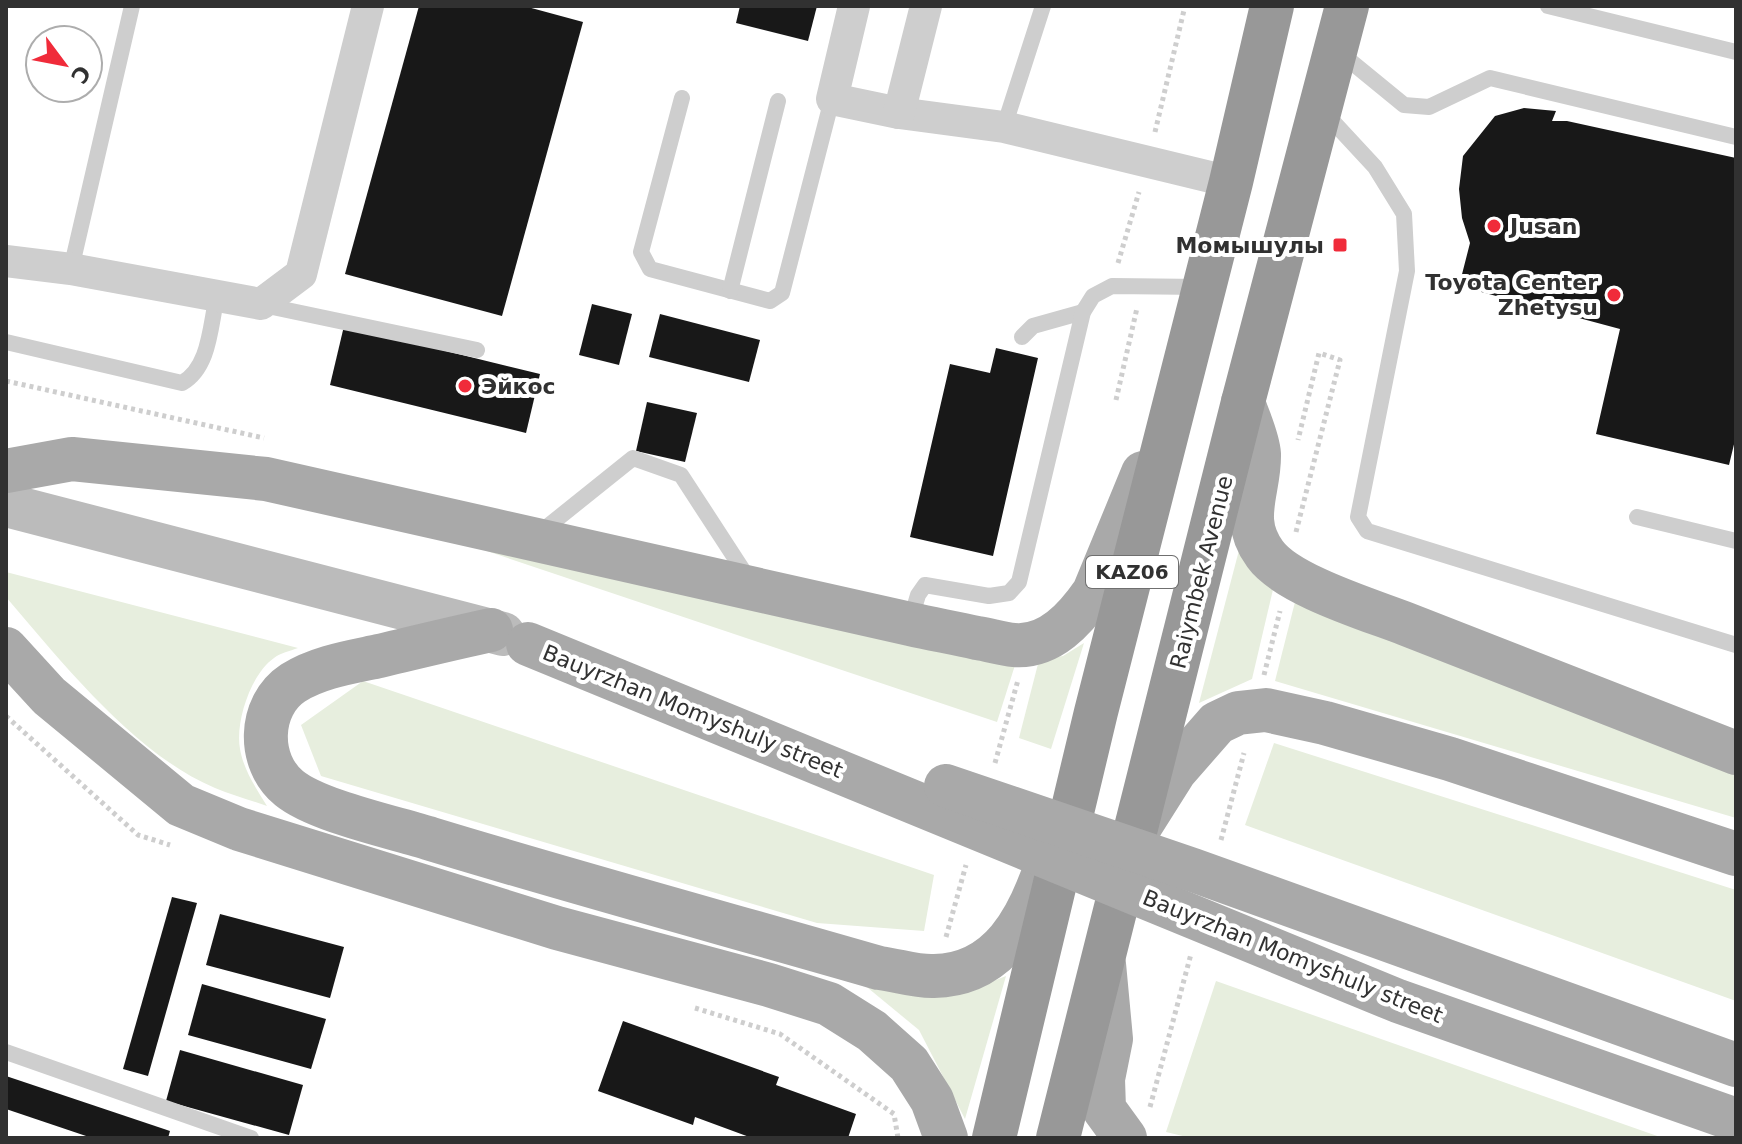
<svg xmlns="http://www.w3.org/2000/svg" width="1742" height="1144" viewBox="0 0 1742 1144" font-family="'DejaVu Sans',sans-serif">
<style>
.green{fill:#e7eede}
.building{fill:#181818}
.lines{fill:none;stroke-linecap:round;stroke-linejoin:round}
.path{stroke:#cecece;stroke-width:5;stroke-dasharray:4 4;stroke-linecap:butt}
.lane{stroke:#cecece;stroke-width:16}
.street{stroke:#cecece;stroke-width:32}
.secondary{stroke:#bbb;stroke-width:44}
.primary{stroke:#a9a9a9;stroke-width:44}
.highway{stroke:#989898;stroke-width:44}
.primary-bridge{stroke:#a9a9a9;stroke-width:44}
.poi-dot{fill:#f02b3a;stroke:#fff;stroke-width:3}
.labels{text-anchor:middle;stroke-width:8;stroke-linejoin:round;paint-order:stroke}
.shield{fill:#fff;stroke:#6f6f6f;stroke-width:2}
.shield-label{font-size:20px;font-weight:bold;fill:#313131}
.poi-label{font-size:22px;font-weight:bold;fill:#313131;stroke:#fff;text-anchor:start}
.street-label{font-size:22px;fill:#313131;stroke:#fff}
</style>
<rect width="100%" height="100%" fill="#fff"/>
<g class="green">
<path d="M385 517 1016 662 997 722Z"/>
<path d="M1243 535 1275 581 1252 679 1199 703Z"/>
<path d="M6 572 298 648C290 651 280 653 274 658 251 674 235 722 240 749 244 771 256 788 267 806 250 800 232 795 215 788 134 754 62 662 6 597Z"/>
<path d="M1296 598 1736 768V818L1275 681Z"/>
<path d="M1084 643 1051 749 1019 738 1039 660 1063 656Z"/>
<path d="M363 681 934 875 924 931 817 923 321 776 301 725Z"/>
<path d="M1274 743 1736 890V1001L1245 825Z"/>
<path d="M851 974 960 994 1006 976 965 1119 919 1030Z"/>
<path d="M1216 981 1663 1138H1191L1166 1132Z"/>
</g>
<g class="building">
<path d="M419 6H524L583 22 502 316 345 274Z"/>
<path d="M740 6H817L808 41 736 23Z"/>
<path d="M1524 108 1556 111 1552 121H1567L1736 158V436L1729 465 1596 434 1620 329 1459 286 1470 243 1462 218 1459 189 1463 156 1495 116Z"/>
<path d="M592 304 632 314 619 365 579 355Z"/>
<path d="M660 314 760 340 749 382 649 357Z"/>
<path d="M344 326 540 374 526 433 330 385Z"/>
<path d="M996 348 1038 358 993 556 910 537 950 364 990 373Z"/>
<path d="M647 402 697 413 685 462 636 451Z"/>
<path d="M172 897 197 903 148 1076 123 1069Z"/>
<path d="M220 914 344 947 330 998 206 965Z"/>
<path d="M202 984 326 1019 311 1069 188 1035Z"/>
<path d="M623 1021 779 1077 776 1085 856 1114 848 1138H752L695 1117 693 1125 598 1091Z"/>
<path d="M180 1050 303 1085 289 1135 166 1101Z"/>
<path d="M6 1076 170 1131 168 1138H92L6 1109Z"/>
</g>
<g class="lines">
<g class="path">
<path d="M1155 132 1185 6"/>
<path d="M1118 263 1139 192"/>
<path d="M6 381 264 438"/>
<path d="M1116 400 1137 308"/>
<path d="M1296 532 1340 360 1319 353 1298 440"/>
<path d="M1264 675 1280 611"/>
<path d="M6 716 138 835 170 845"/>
<path d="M995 763 1018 680"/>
<path d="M1221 840 1244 753"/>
<path d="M946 937 966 865"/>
<path d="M695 1008 780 1034 894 1114 898 1138"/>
<path d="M1150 1107 1191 954"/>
</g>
<g class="lane">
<path d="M1548 6 1736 52"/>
<path d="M1338 51 1404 105 1429 107 1490 78 1736 137"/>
<path d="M682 98 641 252 650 269 770 301 782 293 832 99"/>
<path d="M1324 112 1375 167 1404 214 1407 271 1358 517 1367 531 1736 645"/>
<path d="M1004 127 1043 6"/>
<path d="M71 269 132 6"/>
<path d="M730 291 778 101"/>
<path d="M263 305 477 350"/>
<path d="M1022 337 1033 326 1083 312"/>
<path d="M6 342 182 383C210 367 210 326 217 296"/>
<path d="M1637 517 1736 541"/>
<path d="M537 535 633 458 681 475 750 581"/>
<path d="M910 622 918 595 925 585 989 596 1009 593 1019 582 1083 312 1093 296 1112 286 1203 287"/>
<path d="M6 1052 251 1138"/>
</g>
<g class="street">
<path d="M854 6 832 99 899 113 1004 127 1231 182"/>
<path d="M899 113 926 6"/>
<path d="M6 261 71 269 261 304 301 274 368 6"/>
</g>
<path class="secondary" d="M6 505 503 634"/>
<g class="primary">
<path d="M1243 402C1248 418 1258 438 1259 454 1260 491 1239 519 1265 554 1287 585 1370 610 1406 624 1516 668 1626 711 1736 753"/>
<path d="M6 471 72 459 266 479 910 624C932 629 955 633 977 638 990 640 1002 644 1014 645 1050 648 1076 618 1094 592L1143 473"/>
<path d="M491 630C454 638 417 647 379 656 351 662 318 667 293 683 258 706 257 762 289 788 317 811 393 827 431 839 579 884 730 925 879 968 897 970 917 977 934 976 1000 975 1029 918 1047 863"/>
<path d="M6 649 49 696 181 805 239 829 557 928 769 985 829 1004 872 1031 909 1064 932 1100 946 1138"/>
<path d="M1139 828 1175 771 1217 723 1238 713 1266 710 1325 723 1450 759 1736 854"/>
<path d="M1104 964 1111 1039 1103 1079 1104 1109 1125 1138"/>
</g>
<g class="highway">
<path d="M994 1138 1096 712 1231 182 1272 6"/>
<path d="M1058 1138 1243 402 1347 6"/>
</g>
<g class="primary-bridge">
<path d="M528 644 1398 1001 1736 1120"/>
<path d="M946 786 1193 870 1736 1065"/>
</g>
</g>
<g class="poi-dot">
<circle cx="1494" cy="226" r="8"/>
<rect x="1332" y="237" width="16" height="16" rx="4"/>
<circle cx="1614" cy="295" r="8"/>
<circle cx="465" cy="386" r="8"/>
</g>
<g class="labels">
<rect class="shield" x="1086" y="556" width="92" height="32" rx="6"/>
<g class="shield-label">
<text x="1132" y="579">KАZ06</text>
</g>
<g class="poi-label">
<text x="1510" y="234">Jusan</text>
<text x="1324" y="253" text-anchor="end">Момышулы</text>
<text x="1598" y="290" text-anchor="end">Toyota Center<tspan x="1598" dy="25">Zhetysu</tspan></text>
<text x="481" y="394">Эйкос</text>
</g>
<g class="street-label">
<text transform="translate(1201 572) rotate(-76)" y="8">Raiymbek Avenue</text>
<text transform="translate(693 711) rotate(22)" y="8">Bauyrzhan Momyshuly street</text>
<text transform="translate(1293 956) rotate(22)" y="8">Bauyrzhan Momyshuly street</text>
</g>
</g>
<rect width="1742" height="1144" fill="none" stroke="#313131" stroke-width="16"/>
<g transform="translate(64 64) rotate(122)"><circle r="38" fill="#ffffff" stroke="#adadad" stroke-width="2"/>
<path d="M0-6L14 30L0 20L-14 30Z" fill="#f02b3a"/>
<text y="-12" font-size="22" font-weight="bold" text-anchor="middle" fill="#313131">С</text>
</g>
</svg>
